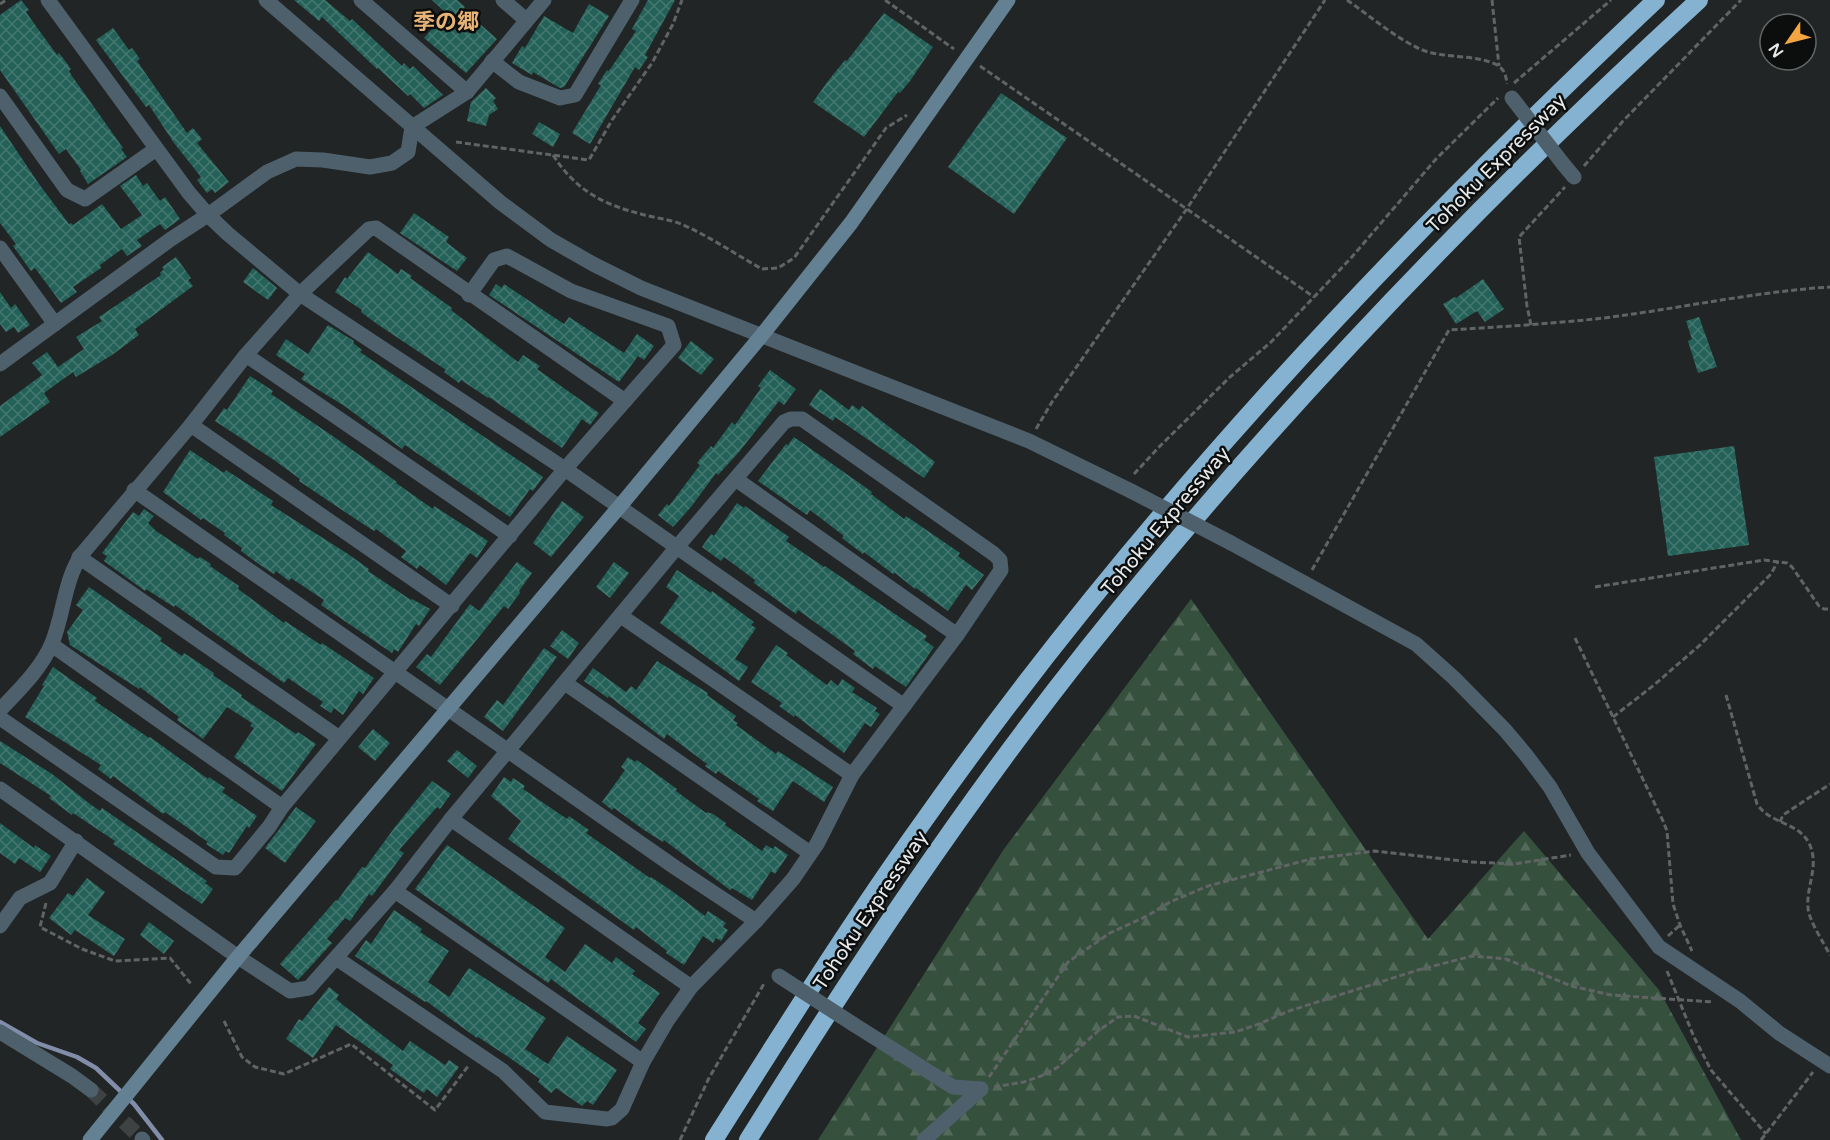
<svg xmlns="http://www.w3.org/2000/svg" width="1830" height="1140" viewBox="0 0 1830 1140" font-family="'Varela Round','Noto Sans JP',sans-serif">
<style>
.forest{fill:url(#forest-firs)}
.lines{fill:none;stroke-linecap:round;stroke-linejoin:round}
.stream{stroke:#818da9;stroke-width:4.5}
.building{fill:url(#building-cross-hatch)}
.street-tunnel{stroke:#3f4243;stroke-width:15;stroke-dasharray:15 8;stroke-linecap:butt}
.path{stroke:#616465;stroke-width:3;stroke-dasharray:6 3;stroke-linecap:butt}
.street{stroke:#4e606b;stroke-width:15}
.secondary{stroke:#648194;stroke-width:15}
.highway{stroke:#85b2d0;stroke-width:18}
.street-bridge{stroke:#4e606b;stroke-width:15}
.labels{text-anchor:middle;stroke-width:5;stroke-linejoin:round;paint-order:stroke}
.street-label{font-size:20px;fill:#e7e9ea;stroke:#0c0e0e}
.quarter-label{font-size:22px;font-weight:bold;fill:#e8b376;stroke:#0c0e0e}
</style>
<defs>
<pattern id="forest-firs" width="22" height="20" patternUnits="userSpaceOnUse" patternTransform="scale(1.5)"><rect width="22" height="20" fill="#36503e"/><path d="M5 1l3.5 6h-7zM16 11l3.5 6h-7z" fill="#53695a"/></pattern>
<pattern id="building-cross-hatch" width="8" height="8" patternUnits="userSpaceOnUse" patternTransform="scale(1.5)"><rect width="8" height="8" fill="#246158"/><path d="M0 0l8 8M0 8l8-8" fill="none" stroke="#447870"/></pattern>
</defs>
<rect width="100%" height="100%" fill="#212525"/>
<path class="forest" d="M1191 599 1428 939 1524 831 1659 990 1741 1140H818L1004 849Z"/>
<g class="lines">
<path class="stream" d="M0 1022 37 1043 77 1057 96 1068 134 1104 162 1140"/>
</g>
<g class="building">
<path d="M21 0 29 10 26 12 33 22 57 55 59 53 71 69 69 71 72 76 123 148 121 149 127 157 88 184 80 171 81 170 66 149 59 154 0 70V15Z"/>
<path d="M294 0H325L350 21 352 19 402 66 404 63 410 69 413 66 443 95 424 108 410 94 408 96 378 68 377 69 322 17 319 21Z"/>
<path d="M432 0H457L465 7 463 9 497 39 466 73 424 38 446 13Z"/>
<path d="M648 0H675L645 55 648 57 639 70 635 67 590 144 572 133 601 85 598 84 607 70 609 71 636 31 632 29Z"/>
<path d="M589 4 609 16 564 87 560 88 533 72 532 75 512 63 522 46 525 48 544 16 573 33Z"/>
<path d="M884 13 933 47 910 81 900 93 898 92 864 137 813 102 828 81 845 60 847 61Z"/>
<path d="M113 28 129 50 132 48 140 59 137 61 187 133 193 128 202 139 197 143 229 182 215 193 212 189 207 193 197 180 201 177 174 143 149 105 146 107 96 40Z"/>
<path d="M486 88 496 98 493 101 498 109 489 115 486 126 467 121 471 102Z"/>
<path d="M1001 93 1067 138 1014 214 948 167Z"/>
<path d="M539 122 560 134 553 147 532 134Z"/>
<path d="M0 126 39 184 69 224 71 223 73 225 102 204 121 229 142 215 120 186 136 175 143 186 147 183 160 201 165 197 180 219 165 230 160 224 137 240 142 246 127 256 122 249 100 265 101 268 73 287 77 292 61 303 35 268 31 271 13 246 16 244 0 223Z"/>
<path d="M414 213 449 237 446 242 467 258 457 271 400 233Z"/>
<path d="M368 252 398 274 401 269 412 276 410 278 452 308 451 310 518 362 523 355 540 366 537 369 599 413 590 425 582 419 562 448 489 397 488 398 461 380 459 383 444 372 446 370 377 324 361 312 362 310 335 292 345 277 347 279Z"/>
<path d="M176 257 191 278 188 280 193 286 135 329 139 335 112 355 76 377 73 372 44 393 50 402 0 437V406L42 375 32 363 47 352 58 367 84 349 76 337 102 321 99 317 161 275 160 273 164 269 162 267Z"/>
<path d="M253 268 277 288 268 300 243 282Z"/>
<path d="M1483 279 1504 309 1485 322 1477 311 1456 324 1443 304 1455 297 1456 298Z"/>
<path d="M496 284 502 288 504 284 564 324 569 317 624 353 637 334 654 346 644 360 638 356 619 382 489 295Z"/>
<path d="M0 292 11 308 15 304 30 325 18 333 14 327 6 332 0 324Z"/>
<path d="M1699 317 1717 367 1698 373 1688 341 1692 339 1686 321Z"/>
<path d="M328 325 354 341 353 343 362 350 360 352 543 477 533 491 530 489 510 517 405 445 402 449 346 407 301 379 305 374 276 355 286 339 308 354Z"/>
<path d="M691 341 714 359 701 375 678 358Z"/>
<path d="M770 370 796 389 784 405 779 401 739 452 718 475 716 473 691 507 673 527 658 515 667 504 669 506 700 465 697 463 711 446 713 448 732 422 735 425 761 388 758 386Z"/>
<path d="M250 376 273 391 271 394 337 439 397 482 396 483 433 509 434 506 488 541 477 558 470 553 446 585 420 565 417 569 401 557 406 551 376 529 374 531 348 514 299 481 300 479 274 460 215 421 224 408 227 410Z"/>
<path d="M820 389 849 410 852 405 859 410 862 406 935 462 924 478 835 417 833 421 809 405Z"/>
<path d="M794 437 872 492 871 494 904 519 906 516 960 553 958 556 984 575 972 590 966 585 948 611 916 588 915 589 895 573 893 574 864 552 863 554 842 538 844 536 810 510 807 515 758 481 786 444 788 445Z"/>
<path d="M1734 446 1749 545 1668 556 1654 457Z"/>
<path d="M190 450 224 473 226 470 273 501 271 505 348 554 369 569 368 571 411 600 412 599 430 609 419 626 416 624 398 652 394 649 392 653 321 605 324 600 291 578 289 581 276 571 274 574 260 565 241 551 242 548 224 535 225 533 203 518 201 520 163 492Z"/>
<path d="M562 501 584 517 551 557 533 543Z"/>
<path d="M737 503 744 508 745 506 789 537 786 541 824 567 825 566 927 636 924 640 934 647 906 687 875 666 873 669 853 654 855 651 798 610 796 614 754 583 755 580 724 557 721 561 702 547 711 534 714 536Z"/>
<path d="M144 509 154 516 148 523 156 531 198 559 200 557 211 564 210 566 239 586 238 589 284 623 285 621 321 645 322 643 374 678 363 694 359 691 343 715 334 708 331 713 320 706 323 702 288 678 284 683 175 605 174 607 146 589 145 591 104 561 107 556 102 553 133 512 139 516Z"/>
<path d="M517 562 532 573 519 591 520 593 508 609 504 606 440 685 416 667 427 654 431 657 470 604 479 611Z"/>
<path d="M614 562 629 573 610 598 596 587Z"/>
<path d="M677 570 711 593 712 591 754 622 751 625 756 628 735 659 748 667 739 681 660 623 679 596 666 587Z"/>
<path d="M89 587 162 638 160 641 182 656 184 653 214 673 213 675 242 695 241 697 296 734 298 732 316 744 282 791 234 757 254 728 250 726 252 723 227 707 203 739 177 720 179 717 140 687 139 689 70 645 67 632 83 610 76 605Z"/>
<path d="M562 630 579 643 568 659 550 646Z"/>
<path d="M776 645 788 653 786 655 827 685 831 680 838 686 842 679 855 688 852 692 877 708 875 711 880 714 871 727 865 723 844 753 795 715 794 717 779 706 782 703 751 682Z"/>
<path d="M544 648 557 657 503 731 484 717 497 700 503 705Z"/>
<path d="M657 661 708 693 707 695 736 716 733 720 738 723 736 725 776 754 778 751 833 787 824 802 793 781 773 811 757 801 759 799 718 771 716 774 705 766 707 764 667 734 664 739 609 696 608 698 584 681 593 668 626 692 631 686 636 690Z"/>
<path d="M53 667 97 698 95 701 149 738 150 737 208 779 209 777 225 788 222 792 257 816 249 828 247 826 229 853 226 851 223 855 206 844 208 842 165 812 163 814 113 776 111 779 98 769 101 765 25 717 44 686 42 685Z"/>
<path d="M373 729 390 743 375 761 358 747Z"/>
<path d="M0 741 52 774 90 804 100 811 102 808 207 881 205 883 213 889 202 904 113 844 115 841 73 813 72 815 49 798 51 796 0 763Z"/>
<path d="M457 750 477 766 468 778 447 761Z"/>
<path d="M628 757 635 762 637 760 677 789 676 791 706 813 707 812 713 814 726 823 725 825 762 851 766 845 773 849 775 846 788 855 775 874 771 871 752 900 732 888 730 890 664 840 663 842 644 830 614 808 612 810 602 802 625 770 621 767Z"/>
<path d="M504 777 511 782 513 778 525 786 523 789 567 819 569 816 589 830 586 833 650 878 651 877 672 891 705 916 708 911 726 923 723 927 728 930 721 941 716 938 713 943 703 936 684 965 666 953 667 951 636 927 634 930 508 839 521 821 491 796Z"/>
<path d="M432 781 451 794 440 809 437 807 399 850 404 853 372 896 369 894 350 921 345 918 327 939 332 943 298 980 280 964 336 900 337 901 362 867 365 868 395 827Z"/>
<path d="M296 807 316 821 285 863 265 848Z"/>
<path d="M0 823 34 848 35 845 51 856 40 872 19 858 15 864 0 853Z"/>
<path d="M447 845 565 928 545 957 565 972 585 944 612 963 616 957 635 971 632 974 660 993 638 1023 646 1029 636 1042 551 979 548 983 415 889Z"/>
<path d="M87 878 105 892 88 915 125 939 114 956 75 930 71 935 49 918 68 893 73 896Z"/>
<path d="M394 910 422 929 420 932 449 951 428 982 449 997 469 968 546 1018 525 1049 548 1064 567 1036 617 1070 593 1105 587 1101 582 1106 556 1088 551 1093 538 1082 540 1079 507 1056 478 1037 477 1038 426 1001 425 1002 355 956 366 940 371 944Z"/>
<path d="M149 922 174 941 164 954 140 935Z"/>
<path d="M329 987 339 995 336 999 343 1005 403 1051 410 1041 445 1065 449 1060 459 1067 437 1097 427 1089 424 1093 390 1069 393 1065 336 1025 313 1058 286 1039 299 1019 302 1021Z"/>
</g>
<g class="lines">
<path class="street-tunnel" d="M91 1090 142 1139"/>
<g class="path">
<path d="M885 0 954 49"/>
<path d="M1347 0C1370 16 1394 37 1420 49 1442 59 1477 54 1497 65 1505 70 1506 76 1507 84"/>
<path d="M1492 0 1499 66"/>
<path d="M0 4 6 0"/>
<path d="M980 66 1314 297"/>
<path d="M1514 83 1611 0"/>
<path d="M456 142 589 160 612 120 652 63 673 24 682 0"/>
<path d="M553 155C575 189 601 204 641 214 654 218 669 219 681 224 709 236 735 254 762 269L778 268 794 258 886 128 907 115"/>
<path d="M1584 166 1623 121 1741 0"/>
<path d="M1531 325 1527 306 1519 237 1565 187"/>
<path d="M1036 429 1052 402 1186 210 1325 0"/>
<path d="M1134 474 1160 446 1230 377 1271 342 1314 297 1351 258 1436 159 1498 98"/>
<path d="M1312 570 1449 330C1498 327 1547 324 1595 319 1673 310 1751 292 1830 287"/>
<path d="M1595 587 1764 560 1787 563 1792 567 1819 606 1824 609H1830"/>
<path d="M1575 638 1663 821 1667 831 1673 904 1680 925 1692 951"/>
<path d="M1726 695 1757 804C1770 824 1798 822 1809 843 1820 866 1806 885 1808 908 1809 921 1824 943 1830 955"/>
<path d="M1613 717 1654 685 1700 645 1771 574 1778 561"/>
<path d="M1780 822 1783 815 1830 784"/>
<path d="M46 903 40 927 82 949 115 961 170 958 191 984"/>
<path d="M1668 936 1680 925"/>
<path d="M1667 971 1694 1037 1711 1070 1766 1134"/>
<path d="M224 1021 242 1057 255 1067 284 1074 351 1044 435 1110 469 1065"/>
<path d="M989 1077 1068 962 1110 933 1147 916 1170 902 1208 886 1311 859 1375 851 1471 862 1514 864 1571 855"/>
<path d="M994 1087 1024 1082 1044 1075 1058 1067 1098 1031 1118 1017 1134 1016 1188 1037 1235 1032 1259 1024 1289 1011 1418 970 1472 956 1506 959 1571 986 1611 995 1713 1002"/>
<path d="M680 1140 709 1078 765 982"/>
<path d="M1761 1140 1813 1072"/>
</g>
<g class="street">
<path d="M48 0 189 193 208 215 228 234 300 294 565 469 904 706"/>
<path d="M266 0 501 203 551 240 593 264 641 288 1029 441 1131 491"/>
<path d="M361 0 467 92"/>
<path d="M503 0 526 20"/>
<path d="M492 61 519 82 560 98 575 95 632 0"/>
<path d="M0 96 67 190 85 199 156 149"/>
<path d="M1564 165 1574 177"/>
<path d="M0 248 55 324"/>
<path d="M246 355 510 536"/>
<path d="M0 364 171 239 208 215 267 172 296 159 323 160 370 167 392 163 408 152 412 127 467 92 544 0"/>
<path d="M191 425 452 606"/>
<path d="M737 480 957 635"/>
<path d="M134 490 676 868 756 921"/>
<path d="M1231 543 1416 644 1454 678 1505 730 1526 755 1550 787 1588 853 1659 947 1740 1001 1779 1033 1830 1066"/>
<path d="M79 557 335 735"/>
<path d="M621 616 852 775"/>
<path d="M52 645 282 807"/>
<path d="M565 683 810 853"/>
<path d="M0 710C18 691 42 668 52 643 64 614 64 580 82 554L191 425 246 355 300 294 369 229 376 228 625 401"/>
<path d="M0 718 216 867 235 868 269 827 282 807 565 469 674 345 668 326 571 291 507 256 494 260 469 295"/>
<path d="M0 789 238 957 290 991 309 988 395 891 451 819 677 547 784 422 791 419H802L994 554 1000 560 1001 570 957 635 852 775 817 844 793 879 756 921 691 987 667 1021 643 1062 622 1109 612 1118 607 1119 545 1112 503 1071 336 958"/>
<path d="M451 819 691 987"/>
<path d="M395 891 643 1062"/>
<path d="M0 926 20 898 50 883 76 841"/>
<path d="M853 1024 953 1087 981 1089"/>
<path d="M0 1032 72 1076 91 1090"/>
<path d="M142 1139 143 1140"/>
<path d="M924 1140 981 1089"/>
</g>
<path class="secondary" d="M90 1140 238 957 620 506 762 335 851 223 1008 0"/>
<g class="highway">
<path d="M714 1140C782 1033 849 925 923 822 1135 521 1388 252 1656 0"/>
<path d="M748 1140C853 971 964 804 1088 648 1274 415 1480 201 1699 0"/>
</g>
<g class="street-bridge">
<path d="M1512 98 1564 165"/>
<path d="M1131 491 1231 543"/>
<path d="M779 976 853 1024"/>
</g>
</g>
<g class="labels">
<g class="street-label">
<text transform="translate(1496 163) rotate(-45)" y="7">Tohoku Expressway</text>
<text transform="translate(1165 521) rotate(-50)" y="7">Tohoku Expressway</text>
<text transform="translate(870 910) rotate(-56)" y="7">Tohoku Expressway</text>
</g>
<g class="quarter-label">
<text x="446" y="29">季の郷</text>
</g>
</g>
<g transform="translate(1788 42) rotate(235)"><circle r="28" fill="#0c0e0e" stroke="#646666" stroke-width="1.5"/>
<path d="M0-4.5L10 22L0 15L-10 22Z" fill="#f2a541"/>
<text y="-9" font-size="16" font-weight="bold" text-anchor="middle" fill="#e7e9ea">N</text>
</g>
</svg>
